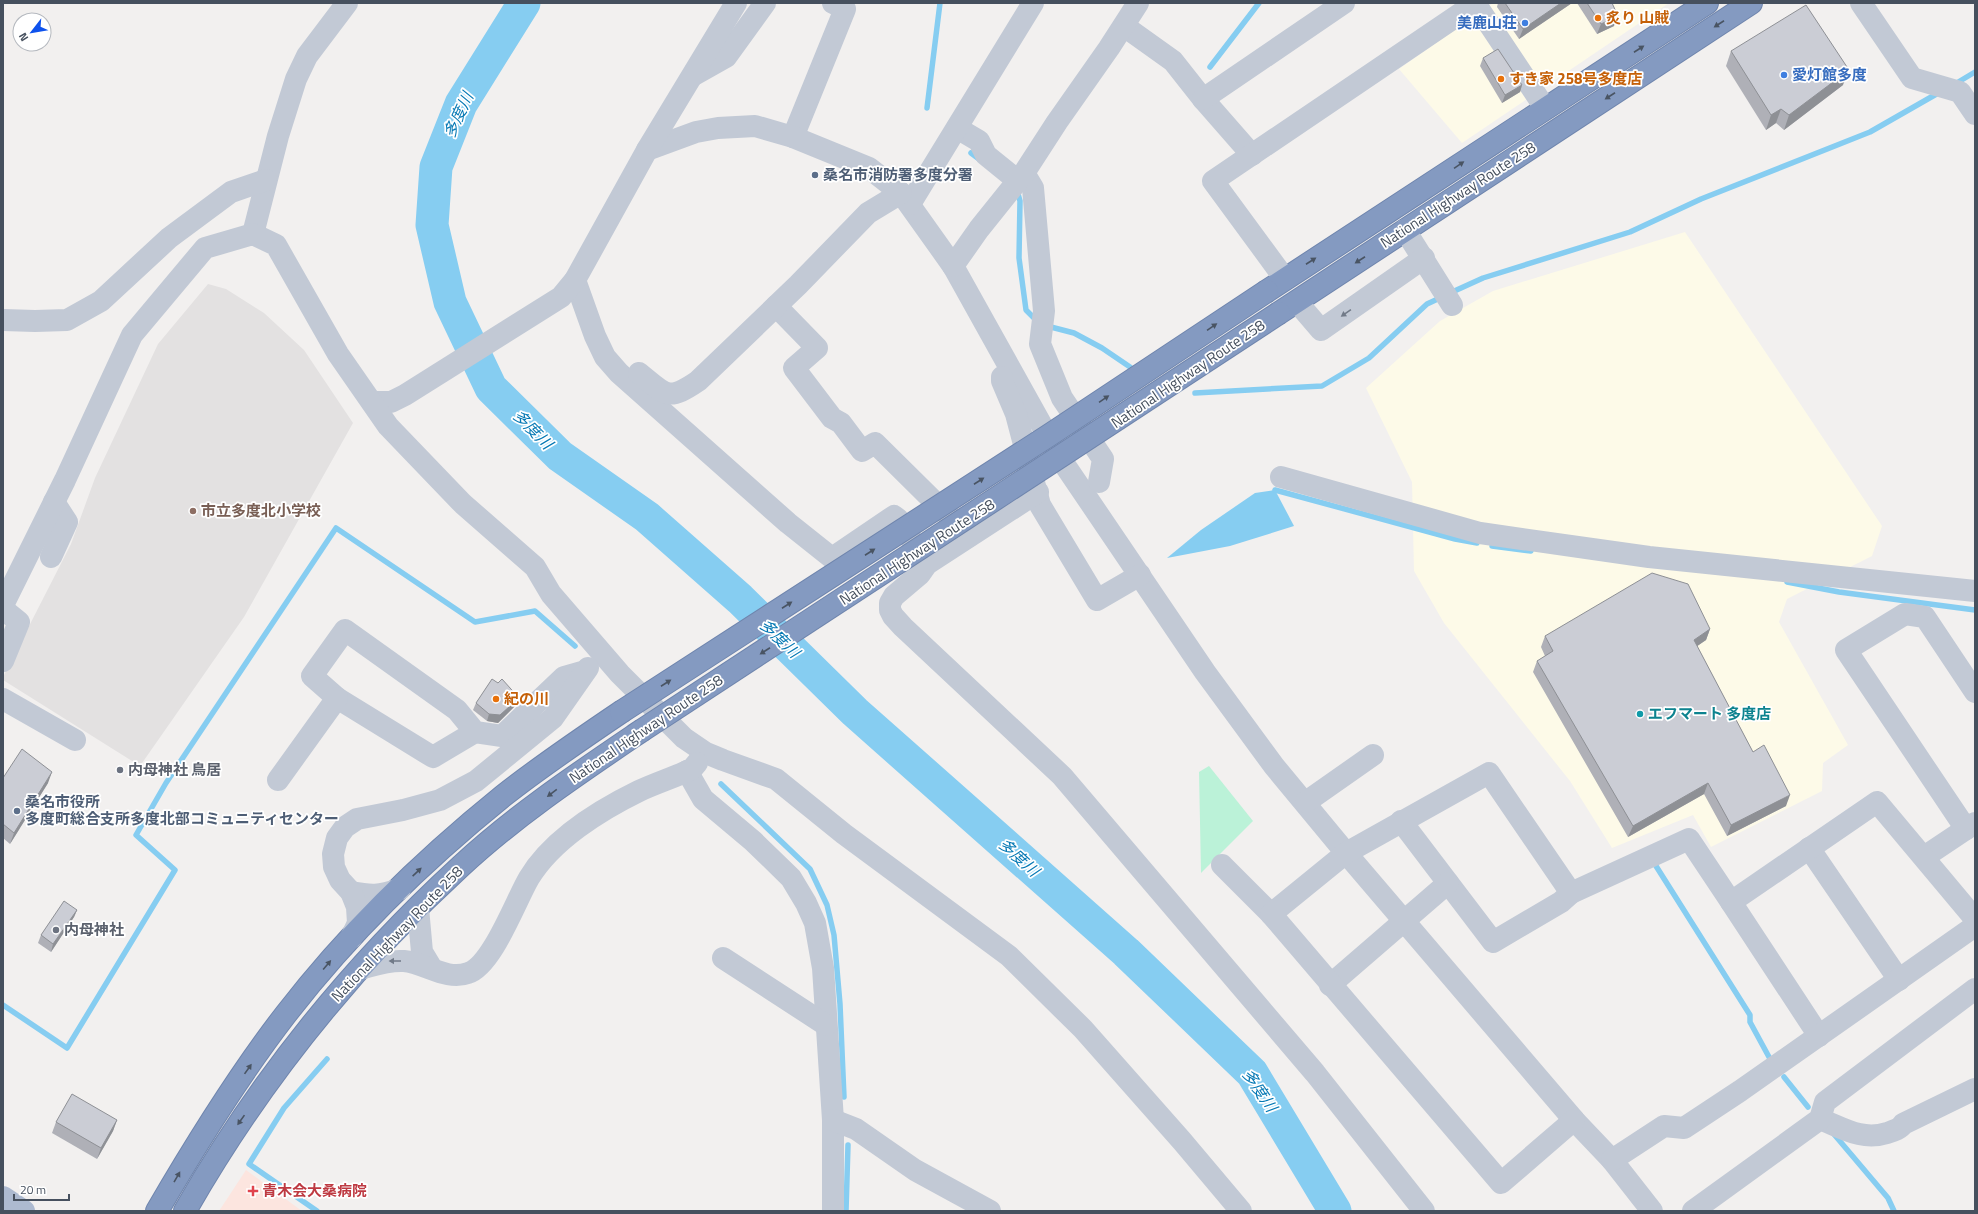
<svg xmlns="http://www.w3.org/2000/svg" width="1978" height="1214" viewBox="0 0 1978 1214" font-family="'Titillium Web','Noto Sans JP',sans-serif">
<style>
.commercial{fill:#fdfae8}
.education{fill:#e3e1e1}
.medical{fill:#fce5df}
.green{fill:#bbf2d8}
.water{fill:#86cdf1}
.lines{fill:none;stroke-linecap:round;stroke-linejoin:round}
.stream{stroke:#86cdf1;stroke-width:5.5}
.river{stroke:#86cdf1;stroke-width:33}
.highway-casing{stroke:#6f85ad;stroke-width:24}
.minor{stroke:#c2c9d5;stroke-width:22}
.major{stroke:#adbad0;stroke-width:22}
.highway{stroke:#849ac1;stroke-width:22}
.highway-bridge-casing{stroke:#6f85ad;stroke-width:24;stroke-linecap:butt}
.highway-bridge{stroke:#849ac1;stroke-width:22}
.wall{fill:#afb0b7}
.shaded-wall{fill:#8e9095}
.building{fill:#cbcdd5;stroke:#8e9095}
.oneway{fill:#495463}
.oneway2{fill:#717a88}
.food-dot{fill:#e8710a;stroke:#fff;stroke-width:1.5}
.shop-dot{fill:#3f7fe0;stroke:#fff;stroke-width:1.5}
.service-dot{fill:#5c6f8a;stroke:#fff;stroke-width:1.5}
.education-dot{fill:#8d6e63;stroke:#fff;stroke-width:1.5}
.culture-dot{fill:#0f9aa8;stroke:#fff;stroke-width:1.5}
.worship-dot{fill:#6b7280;stroke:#fff;stroke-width:1.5}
.health-dot{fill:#e0444e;stroke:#fff;stroke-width:1.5}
.labels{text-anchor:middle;stroke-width:3.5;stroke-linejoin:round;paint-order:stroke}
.food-label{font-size:15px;font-weight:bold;fill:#c56008;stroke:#fff;text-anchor:start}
.shop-label{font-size:15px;font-weight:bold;fill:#366cbe;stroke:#fff;text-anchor:end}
.service-label{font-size:15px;font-weight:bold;fill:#4e5e75;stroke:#fff;text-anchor:start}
.street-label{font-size:15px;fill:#46505e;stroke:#fff}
.education-label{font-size:15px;font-weight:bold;fill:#785e54;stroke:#fff;text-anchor:start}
.culture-label{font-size:15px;font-weight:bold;fill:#0d838f;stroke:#fff;text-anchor:start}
.worship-label{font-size:15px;font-weight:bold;fill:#5b616d;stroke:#fff;text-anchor:start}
.health-label{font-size:15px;font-weight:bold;fill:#be3a42;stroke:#fff;text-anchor:start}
.water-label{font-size:16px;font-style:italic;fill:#0478b4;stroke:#fff}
</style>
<rect width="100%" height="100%" fill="#f2f0ef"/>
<g class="commercial">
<path d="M1493 3H1669L1462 143 1399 69Z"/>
<path d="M1685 232 1882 526 1872 556 1787 599 1779 622 1848 745 1823 763 1822 791 1711 847 1693 815 1612 848 1570 781 1444 623 1414 571 1412 482 1366 388 1440 321 1493 291Z"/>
</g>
<path class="education" d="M208 284 226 289 264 313 304 350 353 423 244 617 140 766 3 680V677L71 544 95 478 158 344Z"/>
<path class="medical" d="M246 1170 302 1211H219Z"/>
<path class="green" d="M1209 766 1253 821 1201 873 1199 772Z"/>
<path class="water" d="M1275 490 1294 526 1230 546 1167 558 1201 530 1255 493Z"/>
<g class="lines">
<g class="stream">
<path d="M1210 67 1259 3"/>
<path d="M1955 84 1975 72"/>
<path d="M927 108 940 3"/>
<path d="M971 153 979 159"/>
<path d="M1018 194 1020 201 1019 258 1026 310 1036 320"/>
<path d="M1450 293 1483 278 1630 232 1701 199 1870 132 1940 92"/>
<path d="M1047 326 1074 333 1102 348 1130 367"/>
<path d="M1195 393 1322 386 1369 358 1427 304 1442 297"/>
<path d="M1275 490 1455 539 1477 543"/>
<path d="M1492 546 1531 551"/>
<path d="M1787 582 1839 592 1975 610"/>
<path d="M721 784 810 869 827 905 834 935 840 1004 844 1097"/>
<path d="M1656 866 1750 1015V1022L1769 1057"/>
<path d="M3 1005 67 1048 175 870 136 835 166 783 336 528 475 622 535 611 575 646"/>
<path d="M1784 1077 1808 1107"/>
<path d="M1833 1133 1888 1198 1894 1211"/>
<path d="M317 1211 249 1164 284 1108 327 1059"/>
<path d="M846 1211 848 1145"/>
</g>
<path class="river" d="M524 3 461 104 436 167 432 225 450 302 491 388 560 456 647 517 740 599 855 712 1126 952 1252 1073 1335 1211"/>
<defs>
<g id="highway">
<path d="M1267 291 1707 3"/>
<path d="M1279 313 1751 3"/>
<path d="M157 1211C196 1144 238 1076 286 1014 347 935 425 859 503 796 541 766 581 739 621 712"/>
<path d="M185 1211C258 1083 352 966 461 866 516 815 579 773 641 731"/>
</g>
</defs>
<use href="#highway" class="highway-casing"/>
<g class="minor">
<path d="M1475 3 1545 108"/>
<path d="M1861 3 1912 78 1960 92 1975 114"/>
<path d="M1124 26 1173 61 1203 99 1252 155"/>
<path d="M694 75 726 57 765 3"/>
<path d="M1203 99 1344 3"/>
<path d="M957 128 979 141 986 155 1018 181"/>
<path d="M793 137 845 9 833 3"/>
<path d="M647 150 696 132 718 128 755 126 793 137 869 168 901 193 953 266 1060 458 1205 672 1274 766 1346 853 1574 1120 1612 1160 1652 1211"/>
<path d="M1024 173 1033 188 1044 311 1040 344 1062 398 1103 459 1099 482"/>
<path d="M910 204 1033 3"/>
<path d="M1405 230 1452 305"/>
<path d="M253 234 278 136 296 79 307 56 347 3"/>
<path d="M953 266 979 229 1024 173 1057 122 1109 48 1138 3"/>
<path d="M1285 279 1213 181 1476 3"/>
<path d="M575 280 595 336 605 357 619 373 788 523 832 558 894 516 898 519 927 564"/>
<path d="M1297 302 1321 330 1424 258"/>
<path d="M776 306 817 348 794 368 832 418 841 423 862 451 875 443 969 536"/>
<path d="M3 320 35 321 67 320 101 301 169 238 231 192 266 180"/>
<path d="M639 373C666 395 667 402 698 381L798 285 868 213 901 193"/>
<path d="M1002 377V381L1016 414 1040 505 1097 600 1140 575"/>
<path d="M372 402H391L405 395 561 297 575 280 647 150 736 3"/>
<path d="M1281 477 1480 533 1649 557 1975 591"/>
<path d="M1038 492 927 564 920 574 894 596 890 603V610L893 616 903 627 1062 776 1315 1073 1424 1211"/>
<path d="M51 557 67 522 54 502"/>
<path d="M3 605 65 480 132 335 205 248 253 234 276 245 338 354 388 426 463 504 535 567 551 594 620 674 684 738 706 753 723 760 776 779 844 834 1009 956 1083 1029 1182 1141 1241 1211"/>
<path d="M3 609 19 622 3 661"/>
<path d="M3 699 75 740"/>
<path d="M475 732 457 710 345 630 312 676 337 698 433 757 475 732 502 736 564 677 585 671"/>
<path d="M687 771 703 799 753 841 791 878 806 903 815 923 823 968 833 1120V1211"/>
<path d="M278 780 337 698"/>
<path d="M1306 802 1373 755"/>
<path d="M1401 821 1493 942 1561 902 1571 893"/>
<path d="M1966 829 1846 650 1905 614 1925 617 1975 692"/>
<path d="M1809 848 1899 980"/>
<path d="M1924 857 1975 823"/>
<path d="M1222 865 1271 914"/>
<path d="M351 892C372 896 378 896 400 889"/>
<path d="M1731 902 1819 1036"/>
<path d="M418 908 422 952 431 967"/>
<path d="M351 938 358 923 357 907 351 892 340 880 334 867 333 854 337 838 345 827 357 819 403 810 440 800 476 781 553 718 588 668"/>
<path d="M723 958 826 1025"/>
<path d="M360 969C375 965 388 960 404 961 425 963 447 981 468 973 492 966 516 900 529 878 552 840 600 810 639 791 656 783 675 777 692 769L697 763"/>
<path d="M1330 985 1448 883"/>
<path d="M1820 1119C1843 1128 1862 1141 1887 1133 1893 1131 1900 1129 1903 1124L1975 1089"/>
<path d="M833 1120 856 1129 915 1170 990 1211"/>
<path d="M1574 1120 1501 1183 1271 914 1346 853 1489 773 1571 893 1689 839 1731 902 1877 802 1975 919"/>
<path d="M1612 1160 1664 1126 1684 1128 1740 1091 1975 926"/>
<path d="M1693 1211 1820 1119 1825 1102 1975 989"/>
</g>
<path class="major" d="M3 1197 24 1211"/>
<use href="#highway" class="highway"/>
<defs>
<g id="highway-bridge">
<path d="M621 712 1048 436 1267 291"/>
<path d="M641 731 1279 313"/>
</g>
</defs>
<use href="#highway-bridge" class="highway-bridge-casing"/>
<use href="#highway-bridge" class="highway-bridge"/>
</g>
<g class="wall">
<path d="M1498 3H1572L1519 39 1497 7Z"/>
<path d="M1577 3H1612L1614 26 1597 34Z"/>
<path d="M1731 51 1843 85 1784 130 1776 123 1766 130 1726 66Z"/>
<path d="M1483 58 1522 85 1520 92 1502 103 1480 66Z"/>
<path d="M1710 629 1706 640 1697 646 1753 752 1786 806 1727 836 1704 794 1628 837 1533 672 1537 661 1545 656 1541 647 1545 636Z"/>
<path d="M519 698 516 705 498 723 487 721 473 710 476 703Z"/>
<path d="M3 778 48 783 10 844 3 838Z"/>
<path d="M77 910 74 917 51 952 38 943 41 935Z"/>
<path d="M117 1120 113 1131 97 1159 52 1133 56 1122Z"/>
</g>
<g class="shaded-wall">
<path d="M1561 3H1572L1519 39 1523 29Z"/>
<path d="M1618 16 1614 26 1597 34 1601 24Z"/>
<path d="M1849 70 1843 85 1784 130 1789 115Z"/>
<path d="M1522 85 1520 92 1502 103 1505 95Z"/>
<path d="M1781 109 1776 123 1766 130 1771 115Z"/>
<path d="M1710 629 1706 640 1690 651 1694 640Z"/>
<path d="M519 698 516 705 498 723 487 721 489 714Z"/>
<path d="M52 772 48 783 10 844 14 833Z"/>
<path d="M1708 783 1704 794 1628 837 1633 826Z"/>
<path d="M1790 795 1786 806 1727 836 1731 825Z"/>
<path d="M77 910 74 917 51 952 53 944Z"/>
<path d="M117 1120 113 1131 97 1159 101 1148Z"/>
</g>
<g class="building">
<path d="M1505 3H1561L1523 29Z"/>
<path d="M1587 3H1612L1618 16 1601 24Z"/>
<path d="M1806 5 1849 70 1789 115 1781 109 1771 115 1731 51Z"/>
<path d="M1498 49 1522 85 1505 95 1483 58Z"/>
<path d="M1652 573 1688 584 1710 629 1694 640 1753 752 1764 745 1790 795 1731 825 1708 783 1633 826 1537 661 1553 651 1545 636Z"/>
<path d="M492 679 498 683 502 679 519 698 500 715 489 714 476 703Z"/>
<path d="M22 749 52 772 14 833 3 824V778Z"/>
<path d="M64 901 77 910 53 944 41 935Z"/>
<path d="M72 1094 117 1120 101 1148 56 1122Z"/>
</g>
<defs><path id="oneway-solid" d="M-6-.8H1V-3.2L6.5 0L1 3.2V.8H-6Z"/></defs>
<g class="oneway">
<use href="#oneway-solid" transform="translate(1719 24) rotate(147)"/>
<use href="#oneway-solid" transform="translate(1639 49) rotate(-33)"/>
<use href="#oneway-solid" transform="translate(1610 96) rotate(147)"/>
<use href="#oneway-solid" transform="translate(1459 165) rotate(-34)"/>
<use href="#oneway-solid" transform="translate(1360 260) rotate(147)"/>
<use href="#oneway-solid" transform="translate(1311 261) rotate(-33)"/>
<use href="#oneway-solid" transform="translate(1212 327) rotate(-34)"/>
<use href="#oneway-solid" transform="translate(1104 399) rotate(-34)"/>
<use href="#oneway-solid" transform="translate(979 481) rotate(-33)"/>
<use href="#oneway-solid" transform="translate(870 552) rotate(-33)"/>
<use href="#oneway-solid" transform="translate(787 605) rotate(-33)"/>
<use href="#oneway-solid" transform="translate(765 651) rotate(147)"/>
<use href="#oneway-solid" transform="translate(666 683) rotate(-33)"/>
<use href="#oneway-solid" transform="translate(552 793) rotate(143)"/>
<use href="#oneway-solid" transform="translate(417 872) rotate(-43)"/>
<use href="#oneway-solid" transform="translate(327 965) rotate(-50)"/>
<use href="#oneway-solid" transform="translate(248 1069) rotate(-55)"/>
<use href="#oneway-solid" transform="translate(241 1120) rotate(125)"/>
<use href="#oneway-solid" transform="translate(177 1177) rotate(-60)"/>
</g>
<g class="oneway2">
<use href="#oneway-solid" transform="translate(1346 313) rotate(145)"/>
<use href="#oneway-solid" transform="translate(395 961) rotate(180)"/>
</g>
<g class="food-dot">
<circle cx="1598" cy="18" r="4"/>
<circle cx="1501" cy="79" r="4"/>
<circle cx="496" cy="699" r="4"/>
</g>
<g class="shop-dot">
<circle cx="1525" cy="23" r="4"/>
<circle cx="1784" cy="75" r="4"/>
</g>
<g class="service-dot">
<circle cx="815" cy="175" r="4"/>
<circle cx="17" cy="811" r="4"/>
</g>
<circle class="education-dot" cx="193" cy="511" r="4"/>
<circle class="culture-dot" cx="1640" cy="714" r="4"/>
<g class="worship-dot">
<circle cx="120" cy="770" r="4"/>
<circle cx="56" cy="930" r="4"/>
</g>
<path class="health-dot" d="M251 1185h4v4h4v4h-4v4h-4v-4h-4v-4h4z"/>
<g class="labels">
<g class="food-label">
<text x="1606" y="23">炙り 山賊</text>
<text x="1509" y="84">すき家 258号多度店</text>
<text x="504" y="704">紀の川</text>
</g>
<g class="shop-label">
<text x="1517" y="28">美鹿山荘</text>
<text x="1792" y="80" text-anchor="start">愛灯館多度</text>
</g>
<g class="service-label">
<text x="823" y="180">桑名市消防署多度分署</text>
<text x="25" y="807">桑名市役所<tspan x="25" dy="17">多度町総合支所多度北部コミュニティセンター</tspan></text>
</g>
<g class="street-label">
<text transform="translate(1458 195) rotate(-33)" y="5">National Highway Route 258</text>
<text transform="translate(1188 374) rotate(-34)" y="5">National Highway Route 258</text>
<text transform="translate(917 552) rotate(-33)" y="5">National Highway Route 258</text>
<text transform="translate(646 729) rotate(-34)" y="5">National Highway Route 258</text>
<text transform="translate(397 934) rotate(-46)" y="5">National Highway Route 258</text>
</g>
<g class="education-label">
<text x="201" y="516">市立多度北小学校</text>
</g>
<g class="culture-label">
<text x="1648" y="719">エフマート 多度店</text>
</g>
<g class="worship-label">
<text x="128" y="775">内母神社 鳥居</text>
<text x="64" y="935">内母神社</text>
</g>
<g class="health-label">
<text x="262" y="1196">青木会大桑病院</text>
</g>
<g class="water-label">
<text transform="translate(458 115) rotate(-65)" y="6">多度川</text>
<text transform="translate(533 429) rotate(45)" y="6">多度川</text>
<text transform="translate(780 638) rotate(44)" y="6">多度川</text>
<text transform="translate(1019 857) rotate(42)" y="6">多度川</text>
<text transform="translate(1260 1090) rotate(56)" y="6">多度川</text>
</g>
</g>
<rect width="1978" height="1214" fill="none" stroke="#46505e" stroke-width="8"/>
<g transform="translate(32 32) rotate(239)"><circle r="19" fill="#ffffff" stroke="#b5b9bf"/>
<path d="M0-3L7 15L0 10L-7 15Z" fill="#0e52ed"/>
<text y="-6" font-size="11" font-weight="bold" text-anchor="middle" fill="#46505e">N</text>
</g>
<path d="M14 1194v6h55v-6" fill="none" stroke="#46505e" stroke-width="2"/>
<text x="20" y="1194" font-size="12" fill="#46505e" stroke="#ffffff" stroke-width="3" paint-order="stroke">20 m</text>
</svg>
